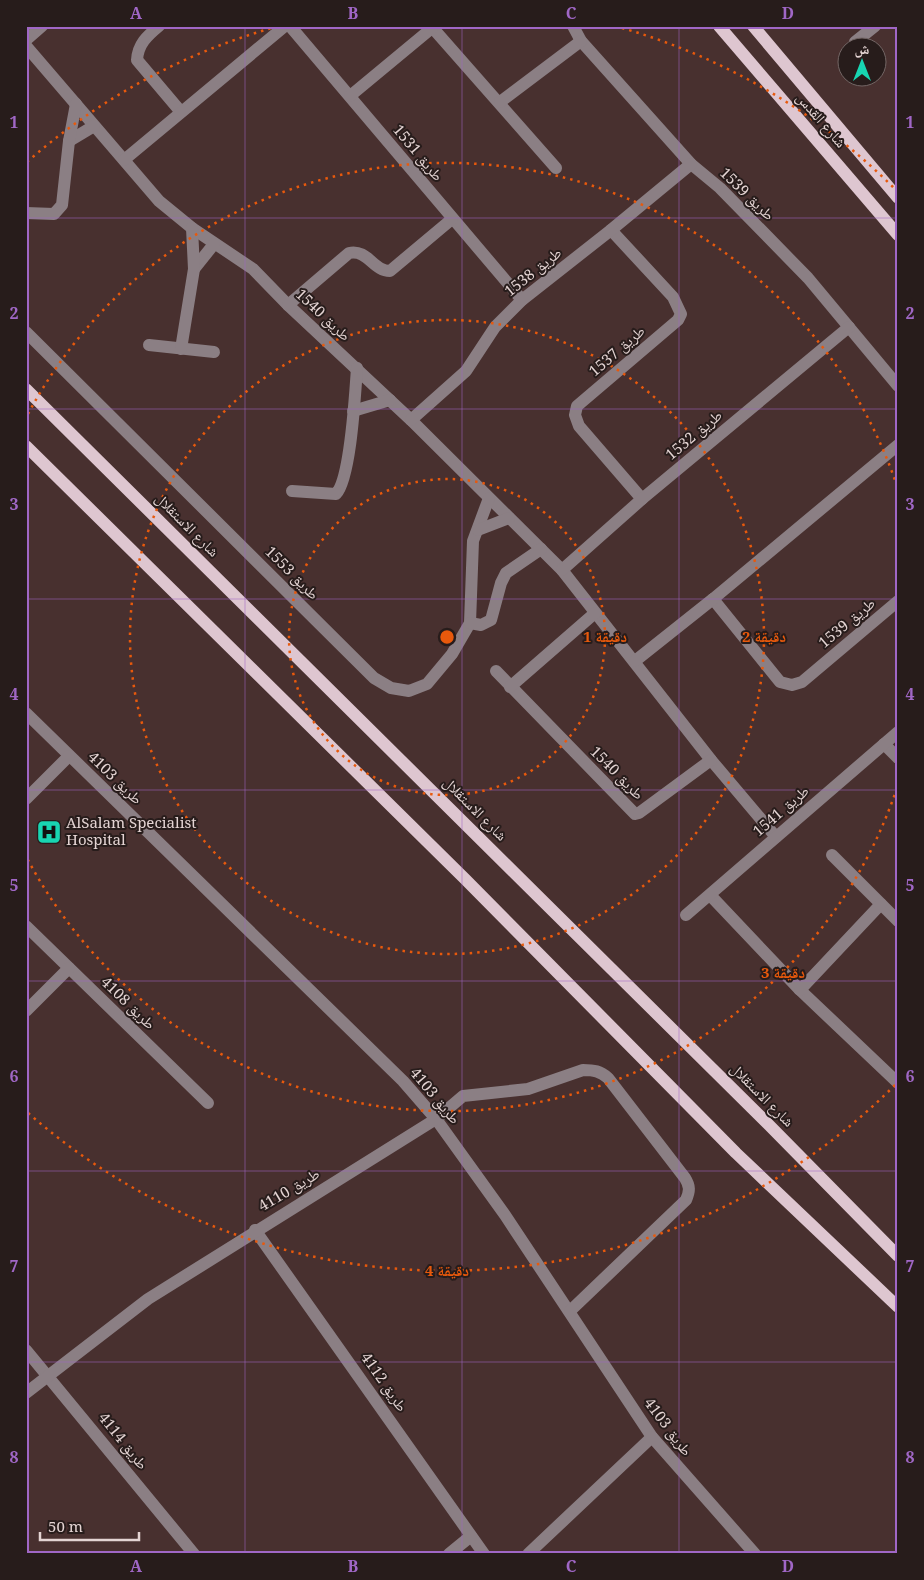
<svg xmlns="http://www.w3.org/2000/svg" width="924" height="1580" viewBox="0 0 924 1580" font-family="'Noto Serif','Noto Naskh Arabic',serif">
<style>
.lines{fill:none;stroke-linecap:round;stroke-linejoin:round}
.minor{stroke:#8b7f84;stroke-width:12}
.major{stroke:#dec6d0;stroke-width:12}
.grid{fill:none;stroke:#a067c6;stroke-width:1;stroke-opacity:0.55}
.ring{fill:none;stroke:#e8590c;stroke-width:2.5;stroke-dasharray:2.5 5}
.labels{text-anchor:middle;stroke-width:4;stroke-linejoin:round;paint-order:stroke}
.street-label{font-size:15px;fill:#e4d4d3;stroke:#271c1b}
.poi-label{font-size:15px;fill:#e4d4d3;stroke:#271c1b;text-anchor:start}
.centre{fill:#e8590c;stroke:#271c1b;stroke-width:2.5}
.ring-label{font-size:15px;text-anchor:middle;font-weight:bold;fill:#e8590c;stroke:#271c1b;stroke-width:4;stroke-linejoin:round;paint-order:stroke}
.neatline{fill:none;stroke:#a067c6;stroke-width:2}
.grid-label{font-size:16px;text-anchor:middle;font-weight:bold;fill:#a067c6}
</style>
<rect width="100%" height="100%" fill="#48302f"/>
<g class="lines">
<g class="minor">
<path d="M159 26C147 36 138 44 137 60L181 112"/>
<path d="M290 26 522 300"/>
<path d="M431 26 556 168"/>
<path d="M573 26 581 41 691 164 720 188 808 278 898 386"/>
<path d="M26 40 42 26"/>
<path d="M855 42 875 26"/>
<path d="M26 46 159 201 192 228 253 269 288 305 411 420 562 570 711 760 776 837"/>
<path d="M350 96 432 28"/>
<path d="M500 102 581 41"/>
<path d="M69 141 94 126"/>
<path d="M124 160 285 26"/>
<path d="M26 213 54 214 62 205 69 141 76 104"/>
<path d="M611 230 673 297 681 314 678 320 577 406 575 415 579 426 642 499"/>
<path d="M194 269 214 244"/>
<path d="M288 305 349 253C368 249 373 271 390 271L452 219"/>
<path d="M26 332 374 678 391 688 409 691 427 684 452 654 470 623 473 541 489 498"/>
<path d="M149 345 214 352"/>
<path d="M181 349 194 269 192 228"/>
<path d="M353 411 390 400"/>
<path d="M411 420 466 371 495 327 522 300 611 230 691 164"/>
<path d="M292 491 336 494C351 478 355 393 357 368"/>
<path d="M478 530 509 518"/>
<path d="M562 570 642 499 849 327"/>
<path d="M713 599 780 682 792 685 802 682 898 601"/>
<path d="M470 623 481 625 491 620 501 583 506 573 541 549"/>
<path d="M635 661 713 599 898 445"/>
<path d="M496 671 635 814 639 813 711 760"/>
<path d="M510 687 595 613"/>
<path d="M26 713 403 1081 436 1119 505 1215 652 1437 755 1554"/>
<path d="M884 744 898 758"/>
<path d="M26 799 69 756"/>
<path d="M832 855 898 921"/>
<path d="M710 895 800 990 898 1083"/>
<path d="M686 915 898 732"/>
<path d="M26 926 208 1103"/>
<path d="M800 990 881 904"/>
<path d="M26 1011 69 968"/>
<path d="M255 1230 484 1554"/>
<path d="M26 1350 194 1554"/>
<path d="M26 1393 148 1299 436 1119 463 1096 528 1089 583 1070C594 1070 600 1071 608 1078L685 1178C690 1186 690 1191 686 1200L570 1311"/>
<path d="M449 1554 471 1536"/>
<path d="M528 1554 652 1437"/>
</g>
<g class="major">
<path d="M719 26 898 235"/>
<path d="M753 26 898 198"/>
<path d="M26 389 769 1125 898 1256"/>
<path d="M26 446 465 879 736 1153 898 1307"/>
</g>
</g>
<path class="grid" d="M245 26V1554M462 26V1554M679 26V1554M26 218H898M26 409H898M26 599H898M26 790H898M26 981H898M26 1171H898M26 1362H898"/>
<g class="ring">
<circle cx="447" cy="637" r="158"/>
<circle cx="447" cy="637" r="317"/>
<path d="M897 788A475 475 0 0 1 28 860M28 414A475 475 0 0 1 897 486"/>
<path d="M895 1085A634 634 0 0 1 27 1112M27 162A634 634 0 0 1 272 28M622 28A634 634 0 0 1 895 189"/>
</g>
<defs>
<symbol id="hospital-square" viewBox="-11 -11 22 22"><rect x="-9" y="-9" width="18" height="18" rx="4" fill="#18d5b2" stroke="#271c1b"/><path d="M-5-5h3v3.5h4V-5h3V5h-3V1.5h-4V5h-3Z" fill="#111"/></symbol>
</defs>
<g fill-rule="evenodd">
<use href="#hospital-square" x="35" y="818" width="28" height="28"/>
</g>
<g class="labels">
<g class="street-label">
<text transform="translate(821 120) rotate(49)" y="5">شارع القدس</text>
<text transform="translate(418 153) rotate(50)" y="5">طريق 1531</text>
<text transform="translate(747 194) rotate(44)" y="5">طريق 1539</text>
<text transform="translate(533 272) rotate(-39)" y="5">طريق 1538</text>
<text transform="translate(323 315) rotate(43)" y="5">طريق 1540</text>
<text transform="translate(617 351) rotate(-41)" y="5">طريق 1537</text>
<text transform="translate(694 435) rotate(-40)" y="5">طريق 1532</text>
<text transform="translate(187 525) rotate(45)" y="5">شارع الاستقلال</text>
<text transform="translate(292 573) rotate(45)" y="5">طريق 1553</text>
<text transform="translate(847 623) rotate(-40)" y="5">طريق 1539</text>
<text transform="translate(617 773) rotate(45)" y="5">طريق 1540</text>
<text transform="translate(115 778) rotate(44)" y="5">طريق 4103</text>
<text transform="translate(475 809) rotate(45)" y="5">شارع الاستقلال</text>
<text transform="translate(781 811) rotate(-41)" y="5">طريق 1541</text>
<text transform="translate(128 1003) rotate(44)" y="5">طريق 4108</text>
<text transform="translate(762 1095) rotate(45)" y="5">شارع الاستقلال</text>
<text transform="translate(435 1096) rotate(50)" y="5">طريق 4103</text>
<text transform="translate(289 1190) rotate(-31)" y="5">طريق 4110</text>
<text transform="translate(384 1382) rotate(55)" y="5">طريق 4112</text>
<text transform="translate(668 1427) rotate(53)" y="5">طريق 4103</text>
<text transform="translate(123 1441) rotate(51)" y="5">طريق 4114</text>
</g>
<g class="poi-label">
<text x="66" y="828">AlSalam Specialist<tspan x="66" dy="17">Hospital</tspan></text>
</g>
</g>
<circle cx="447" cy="637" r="8" class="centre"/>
<g class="ring-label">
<text x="605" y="642">1 دقيقة</text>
<text x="764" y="642">2 دقيقة</text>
<text x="783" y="978">3 دقيقة</text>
<text x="447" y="1276">4 دقيقة</text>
</g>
<rect width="924" height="1580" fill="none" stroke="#271c1b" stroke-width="55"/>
<g transform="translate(862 62)"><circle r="24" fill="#271c1b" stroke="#736665"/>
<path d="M0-4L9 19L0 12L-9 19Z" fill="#18d5b2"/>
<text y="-8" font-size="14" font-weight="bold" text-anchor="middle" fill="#e4d4d3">ش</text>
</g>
<path d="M40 1532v8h99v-8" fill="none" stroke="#e4d4d3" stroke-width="2.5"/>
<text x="48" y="1532" font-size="15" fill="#e4d4d3" stroke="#271c1b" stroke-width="4" paint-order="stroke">50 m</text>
<rect x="28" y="28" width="868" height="1524" class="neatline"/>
<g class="grid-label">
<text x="136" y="19">A</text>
<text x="353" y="19">B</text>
<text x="571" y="19">C</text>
<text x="788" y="19">D</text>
<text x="14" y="128">1</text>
<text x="910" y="128">1</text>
<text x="14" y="319">2</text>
<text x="910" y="319">2</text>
<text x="14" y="510">3</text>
<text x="910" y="510">3</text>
<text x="14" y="700">4</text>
<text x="910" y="700">4</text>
<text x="14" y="891">5</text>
<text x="910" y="891">5</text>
<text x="14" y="1082">6</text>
<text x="910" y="1082">6</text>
<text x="14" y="1272">7</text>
<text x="910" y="1272">7</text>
<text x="14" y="1463">8</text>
<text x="910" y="1463">8</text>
<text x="136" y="1572">A</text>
<text x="353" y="1572">B</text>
<text x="571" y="1572">C</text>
<text x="788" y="1572">D</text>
</g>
</svg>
